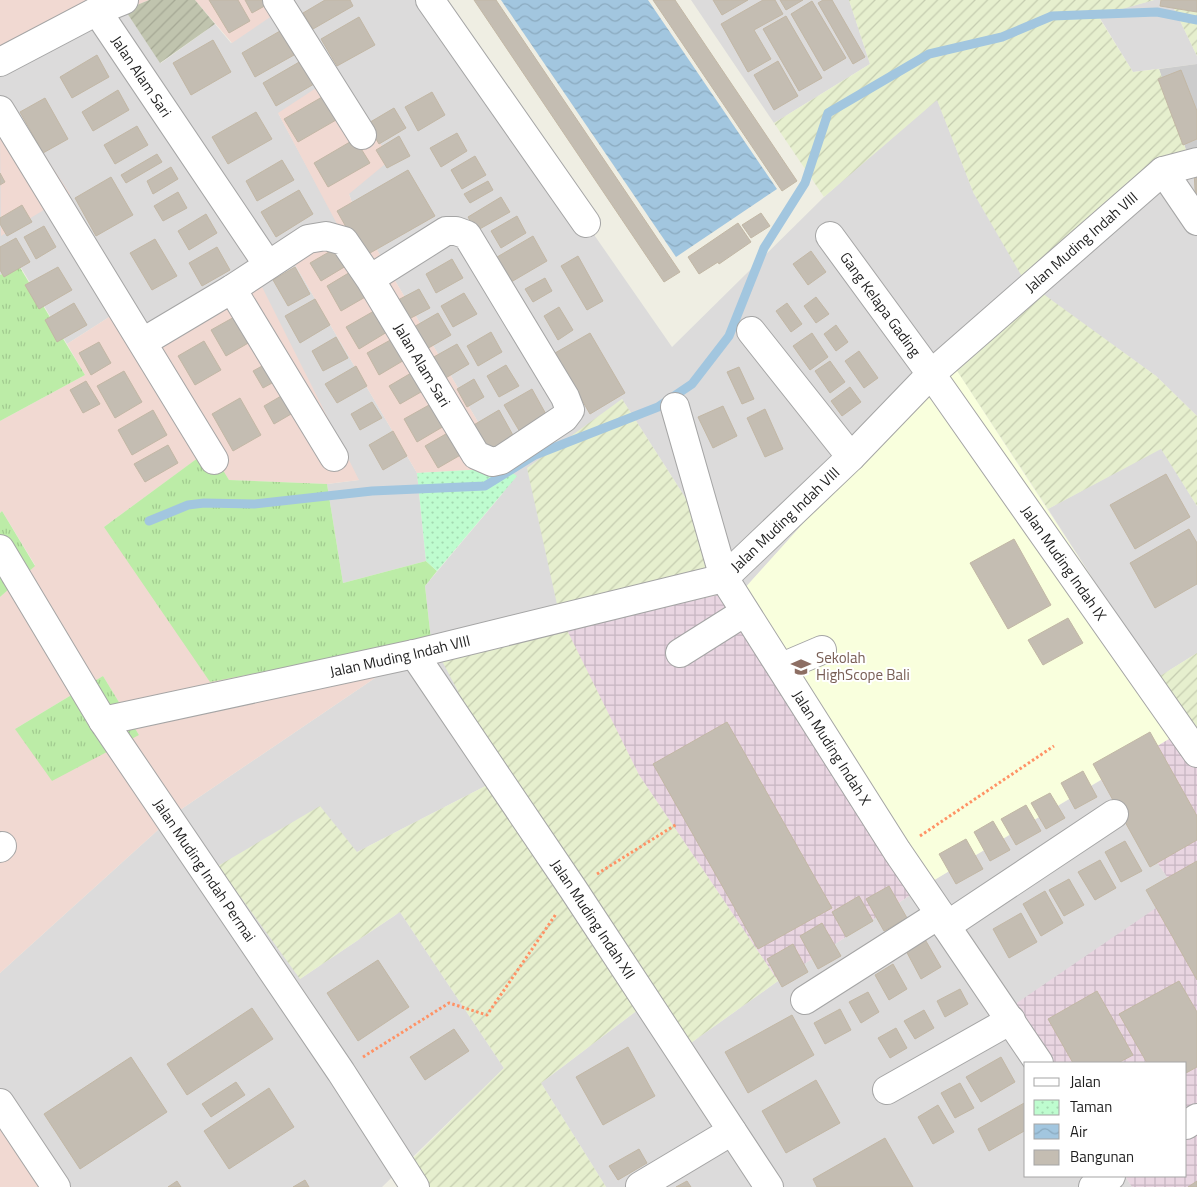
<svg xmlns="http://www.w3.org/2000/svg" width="1197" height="1187" viewBox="0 0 1197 1187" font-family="'Titillium Web',sans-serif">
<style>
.residential{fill:#dcdbdb}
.commercial{fill:#f1d9d2;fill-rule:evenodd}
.industrial{fill:url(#industrial-grid)}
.education{fill:#f9ffdd}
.religious{fill:#ccc}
.construction{fill:url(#construction-furrows)}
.farmland{fill:url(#farmland-furrows)}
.grass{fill:url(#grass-tufts)}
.park{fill:url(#park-dots)}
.water{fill:url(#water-waves)}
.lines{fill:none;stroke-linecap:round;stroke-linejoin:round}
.stream{stroke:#a2c6df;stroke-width:9}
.building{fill:#c4bdb2;stroke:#c2b7a5}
.minor-casing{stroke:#a5a5a5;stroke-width:30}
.path{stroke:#ff9265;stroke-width:3;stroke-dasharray:2.5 2.5;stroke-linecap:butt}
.minor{stroke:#fff;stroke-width:28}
.labels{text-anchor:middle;stroke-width:4;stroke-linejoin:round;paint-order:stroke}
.street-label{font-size:15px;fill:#1e1e1e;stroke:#fff}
.education-label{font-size:15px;fill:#785e54;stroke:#fff;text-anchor:start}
</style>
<defs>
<pattern id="industrial-grid" width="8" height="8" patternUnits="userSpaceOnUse" patternTransform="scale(1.25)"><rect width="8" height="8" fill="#e9d5e1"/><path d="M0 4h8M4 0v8" fill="none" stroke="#c7b6c1"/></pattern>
<pattern id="construction-furrows" width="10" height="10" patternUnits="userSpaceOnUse" patternTransform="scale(1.25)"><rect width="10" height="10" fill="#c0c4ae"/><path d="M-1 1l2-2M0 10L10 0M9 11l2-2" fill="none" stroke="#a5a895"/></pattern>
<pattern id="farmland-furrows" width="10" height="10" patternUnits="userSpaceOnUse" patternTransform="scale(1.25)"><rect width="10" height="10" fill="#e6efce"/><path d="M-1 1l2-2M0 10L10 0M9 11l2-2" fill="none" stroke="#c5ccb0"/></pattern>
<pattern id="grass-tufts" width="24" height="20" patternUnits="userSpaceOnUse" patternTransform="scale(1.25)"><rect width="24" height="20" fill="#bceca7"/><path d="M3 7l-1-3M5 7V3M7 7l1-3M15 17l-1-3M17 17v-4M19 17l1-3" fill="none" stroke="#a1ca8f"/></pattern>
<pattern id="park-dots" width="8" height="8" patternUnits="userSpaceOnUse" patternTransform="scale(1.25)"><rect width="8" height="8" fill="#befccf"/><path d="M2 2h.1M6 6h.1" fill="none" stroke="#a3d8b1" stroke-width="1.8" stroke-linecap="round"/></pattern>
<pattern id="water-waves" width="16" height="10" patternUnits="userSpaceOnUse" patternTransform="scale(1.25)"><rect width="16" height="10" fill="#a2c6df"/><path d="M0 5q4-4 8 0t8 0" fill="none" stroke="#8baabf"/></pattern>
</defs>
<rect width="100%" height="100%" fill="#efeee3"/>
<g class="residential">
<path d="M290 0H431L672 347 824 197 937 99 974 194 1197 161V416L1156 376 1024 281 744 589 622 399 560 618 503 777 357 852 300 979 400 912 504 1068 382 1187H58L0 1106V973L180 810 431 640 425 586 503 493 505 468 356 214 349 194 278 113 338 224 287 251 417 473 426 561 343 583 327 484 359 480 147 337 131 303 67 344 20 266 0 275V76L125 10 161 63 215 24 231 43Z"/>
<path d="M691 0H849L870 64 774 123Z"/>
<path d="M1154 0H1170L1197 56V64L1133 72 1098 15Z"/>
<path d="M1161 448 1197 506V653L1157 678 1048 509Z"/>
<path d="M1101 780 1178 893 1026 1063V1176H1125L1132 1187H606L541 1083 643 1006 688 1045 778 981 926 885Z"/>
</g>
<g class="commercial">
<path d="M0 0H149L125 10 0 76Z"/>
<path d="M195 0H290L291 3 232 43Z"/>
<path d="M339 73 390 160 349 194 356 214 505 468 417 473 287 251 337 224 278 113Z"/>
<path d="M19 116 70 194 1 236 0 130Z"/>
<path d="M255 273 359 480 327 484 229 480 209 450 104 527 431 640 180 810 0 973V597L35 565 2 511 0 513V421L85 375 67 344 131 303 147 337ZM103 676 139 735 15 729Z"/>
<path d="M0 1106 58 1187H0Z"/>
</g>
<g class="industrial">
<path d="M744 589 926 885 778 981 639 775 560 618 649 610Z"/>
<path d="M1182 731 1197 753V1187H1132L1125 1176H1186V1063H1049L1011 1007 1178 893 1101 780Z"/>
</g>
<path class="education" d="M952 363 1157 678 1182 731 926 885 744 589 852 469Z"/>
<path class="religious" d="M1197 64V161L1191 165 1159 69Z"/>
<path class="construction" d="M149 0H195L215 24 160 63 125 10Z"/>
<g class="farmland">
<path d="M849 0H1154L1098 16 1133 72 1159 69 1191 165 1024 280 1156 376 1197 416V506L1161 449 1048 509 952 363 1024 280 974 194 937 100 824 197 774 123 870 64Z"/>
<path d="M1170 0 1197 1V56Z"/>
<path d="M622 399 744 589 649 610 561 618 639 775 778 981 688 1045 643 1006 541 1083 606 1187H420L406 1165 504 1068 400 912 300 979 218 866 320 806 357 852 503 777 431 640 560 618 527 468Z"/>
<path d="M1197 653V753L1157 678Z"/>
</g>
<g class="grass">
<path d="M19 266 85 375 0 421V275Z"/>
<path d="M210 449 229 480 327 484 343 583 426 561 437 571 425 586 431 640 210 682 104 527Z"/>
<path d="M2 511 35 566 0 597V513Z"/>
<path d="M103 676 139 735 52 781 15 729Z"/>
</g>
<path class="park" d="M505 468 517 476 437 571 426 561 417 473Z"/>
<path class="water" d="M501 0H648L777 189 676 257Z"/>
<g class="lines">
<path class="stream" d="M149 521 188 505 204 503 254 504 372 491 485 486 535 455 658 407 692 384 729 336 764 248 805 183 828 113 929 54 1002 37 1052 16 1157 12 1197 20"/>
</g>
<g class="building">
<path d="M209 0H238L250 21 229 33Z"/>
<path d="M245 0H268L270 3 252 13Z"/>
<path d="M325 0H350L353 6 313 29 303 13Z"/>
<path d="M474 0H496L680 272 664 282Z"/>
<path d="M653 0H675L797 181 782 191Z"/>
<path d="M713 0H748L722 15Z"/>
<path d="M763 0H775L783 14 754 30 771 59 748 72 721 24Z"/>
<path d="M780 0H803L786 10Z"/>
<path d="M823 0H832L865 57 853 64 818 3Z"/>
<path d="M1161 0H1197V12L1160 6Z"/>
<path d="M812 1 846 58 824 71 791 14Z"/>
<path d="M786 16 822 78 799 91 763 29Z"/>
<path d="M359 17 375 45 337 66 321 39Z"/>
<path d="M280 31 294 55 255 77 242 53Z"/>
<path d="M213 40 231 72 191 95 173 63Z"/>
<path d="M97 55 109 77 72 98 60 77Z"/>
<path d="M301 61 314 84 276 106 263 83Z"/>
<path d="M778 61 798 96 774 110 754 75Z"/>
<path d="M1181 70 1197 111V139L1183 145 1158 79Z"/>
<path d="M118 90 129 110 93 131 82 112Z"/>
<path d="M432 92 445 115 418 131 405 107Z"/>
<path d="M329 93 343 116 298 142 284 119Z"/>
<path d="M45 98 68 139 43 153 20 112Z"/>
<path d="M394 108 406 128 379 144 367 124Z"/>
<path d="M256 112 272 139 228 164 212 137Z"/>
<path d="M137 126 148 145 115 164 104 145Z"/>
<path d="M457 133 467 151 441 167 430 148Z"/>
<path d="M399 136 410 156 387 168 376 150Z"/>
<path d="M355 139 370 163 328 187 314 163Z"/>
<path d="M157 154 162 162 126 183 121 175Z"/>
<path d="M475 156 486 175 462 189 451 170Z"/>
<path d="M282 160 294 180 257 201 246 181Z"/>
<path d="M171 167 178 179 153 194 147 181Z"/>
<path d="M408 170 435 216 363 257 337 211Z"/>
<path d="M1194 171H1197V207H1196Z"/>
<path d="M0 173 5 182 0 185Z"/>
<path d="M111 177 133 215 96 236 75 198Z"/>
<path d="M488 181 493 190 470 203 464 194Z"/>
<path d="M299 190 313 214 276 237 261 212Z"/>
<path d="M178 192 187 208 163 221 154 206Z"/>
<path d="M501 197 510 212 476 231 468 217Z"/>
<path d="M22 205 32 222 7 236 0 224V218Z"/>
<path d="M761 213 770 226 751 238 742 225Z"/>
<path d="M206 214 217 233 189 250 178 231Z"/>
<path d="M517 216 526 233 501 248 491 231Z"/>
<path d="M738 223 751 242 719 264 718 262 699 274 688 257Z"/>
<path d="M44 226 56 247 36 259 24 237Z"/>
<path d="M533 236 547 261 506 285 492 260Z"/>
<path d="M16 238 30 262 4 277 0 270V247Z"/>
<path d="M155 239 177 276 152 290 130 253Z"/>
<path d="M341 245 351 263 321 281 310 263Z"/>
<path d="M217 247 230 270 202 286 189 263Z"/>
<path d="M811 251 826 272 808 285 793 264Z"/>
<path d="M578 256 603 301 587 310 561 266Z"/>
<path d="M452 259 463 278 436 293 426 274Z"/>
<path d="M58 267 72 290 39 309 25 285Z"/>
<path d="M295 267 310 294 288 306 273 280Z"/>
<path d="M352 271 367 296 341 311 327 286Z"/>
<path d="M545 278 552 291 533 302 525 289Z"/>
<path d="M419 289 430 308 409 319 398 300Z"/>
<path d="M464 293 477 314 453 327 441 306Z"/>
<path d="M816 297 829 314 816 323 804 306Z"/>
<path d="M315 299 330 325 300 343 285 316Z"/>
<path d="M74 303 87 325 57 342 45 320Z"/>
<path d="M787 303 802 324 791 332 776 311Z"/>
<path d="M559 307 573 330 558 340 544 316Z"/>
<path d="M374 311 387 332 359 349 346 327Z"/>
<path d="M438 313 451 335 425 350 412 328Z"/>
<path d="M236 316 250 342 226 356 211 330Z"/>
<path d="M836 325 848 342 836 351 824 334Z"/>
<path d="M491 332 502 352 478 366 467 346Z"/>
<path d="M590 333 625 393 590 414 555 353Z"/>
<path d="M812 333 828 357 810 370 793 346Z"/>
<path d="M336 337 348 358 323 371 312 351Z"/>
<path d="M394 338 406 359 379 375 367 353Z"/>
<path d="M204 341 221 370 195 385 178 356Z"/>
<path d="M99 342 111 363 91 375 79 353Z"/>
<path d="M457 344 469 364 444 379 432 358Z"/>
<path d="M859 351 878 378 864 388 845 361Z"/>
<path d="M273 360 283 377 263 388 253 371Z"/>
<path d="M830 361 845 382 830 393 815 371Z"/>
<path d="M506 365 519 386 499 397 487 376Z"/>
<path d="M356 366 367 386 337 403 325 384Z"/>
<path d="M739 367 754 399 742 404 727 372Z"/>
<path d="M418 369 428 388 400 404 389 386Z"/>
<path d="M124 371 142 402 115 418 97 386Z"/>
<path d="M474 379 484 397 467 407 457 389Z"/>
<path d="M86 381 100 404 83 413 70 390Z"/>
<path d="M850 387 861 402 842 416 831 401Z"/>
<path d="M532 389 547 416 520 432 504 405Z"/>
<path d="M288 392 298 410 274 424 264 406Z"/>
<path d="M240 398 261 435 233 451 212 414Z"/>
<path d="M438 400 451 422 417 442 404 419Z"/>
<path d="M372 402 382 418 360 430 351 414Z"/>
<path d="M723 406 737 436 713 448 698 417Z"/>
<path d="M765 409 783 449 765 457 747 418Z"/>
<path d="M153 410 167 435 132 455 118 430Z"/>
<path d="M499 410 514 437 487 453 472 426Z"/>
<path d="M393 431 407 456 383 470 369 445Z"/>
<path d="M451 431 464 453 438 468 425 446Z"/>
<path d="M168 445 178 463 145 482 134 464Z"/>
<path d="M1166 474 1190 517 1135 549 1110 505Z"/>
<path d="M1189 529 1197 543V584L1155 608 1130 563Z"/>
<path d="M1014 539 1051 605 1008 629 970 563Z"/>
<path d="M1068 618 1083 643 1043 665 1028 640Z"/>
<path d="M727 722 832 908 758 949 653 764Z"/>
<path d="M1150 732 1197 816V840L1150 867 1093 764Z"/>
<path d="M1083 771 1097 797 1075 809 1061 783Z"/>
<path d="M1050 793 1065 818 1046 829 1031 803Z"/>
<path d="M1026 805 1041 831 1016 845 1001 819Z"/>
<path d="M993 821 1010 850 990 861 974 832Z"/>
<path d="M966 839 983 869 956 884 939 854Z"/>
<path d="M1125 841 1142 871 1121 882 1105 852Z"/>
<path d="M1100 860 1116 888 1095 900 1078 872Z"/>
<path d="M1197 861V980L1146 890Z"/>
<path d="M1069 879 1084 905 1064 916 1049 890Z"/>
<path d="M889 886 907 918 884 931 866 899Z"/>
<path d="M1045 891 1063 923 1041 936 1023 904Z"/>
<path d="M859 896 873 921 846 937 832 912Z"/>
<path d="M1021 913 1037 942 1009 958 993 929Z"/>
<path d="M822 923 841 956 818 969 800 936Z"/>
<path d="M923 936 941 967 921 979 904 947Z"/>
<path d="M793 944 808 972 782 987 767 959Z"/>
<path d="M378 960 409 1007 358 1041 327 993Z"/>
<path d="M893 964 907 989 889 1000 875 975Z"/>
<path d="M1179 981 1197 1012V1067L1186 1073V1063H1147L1119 1014Z"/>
<path d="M960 989 968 1004 945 1017 937 1001Z"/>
<path d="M1097 991 1133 1055 1118 1063H1073L1048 1019Z"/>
<path d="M868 992 879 1012 861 1023 849 1002Z"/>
<path d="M252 1008 273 1039 187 1095 167 1064Z"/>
<path d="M840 1009 851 1030 825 1044 814 1023Z"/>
<path d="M924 1010 934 1028 915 1039 904 1021Z"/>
<path d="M792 1015 814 1055 748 1093 725 1052Z"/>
<path d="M896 1028 907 1048 890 1058 878 1038Z"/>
<path d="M454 1029 469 1051 425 1080 410 1057Z"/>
<path d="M628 1047 655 1096 603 1125 576 1077Z"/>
<path d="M131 1057 167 1112 80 1169 44 1114Z"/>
<path d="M1001 1057 1015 1082 981 1102 966 1077Z"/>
<path d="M816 1080 840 1123 786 1153 762 1111Z"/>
<path d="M236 1082 245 1095 211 1117 202 1104Z"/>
<path d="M960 1083 974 1108 955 1118 941 1093Z"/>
<path d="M269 1088 294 1127 229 1169 204 1131Z"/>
<path d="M1026 1102V1130L989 1151 978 1129Z"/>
<path d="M938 1105 954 1132 933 1144 918 1117Z"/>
<path d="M885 1138 913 1187H817L813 1179Z"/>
<path d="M639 1149 647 1163 618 1180 609 1166Z"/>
<path d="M305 1180 309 1187H293Z"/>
<path d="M177 1181 181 1187H168Z"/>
<path d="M687 1181 691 1187H676Z"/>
<path d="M1197 1181V1187H1188Z"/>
</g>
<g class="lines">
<defs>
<g id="minor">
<path d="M277 0 362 135"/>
<path d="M430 0 586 223"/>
<path id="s1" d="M97 11 268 265"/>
<path d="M0 62 97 11 124 0"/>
<path d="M0 110 214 460"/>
<path d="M1163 171 1197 221"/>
<path id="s2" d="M830 236 931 374 1197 753"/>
<path d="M232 289 334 457"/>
<path d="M751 331 851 457"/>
<path id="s3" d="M143 342 232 289 308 239 326 236 344 241 370 279 476 455 492 462 501 460 564 418 570 410 565 397 467 235 456 231H446L370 279"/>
<path id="s4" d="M675 407 724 578 897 851 940 914 946 926 1039 1063"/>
<path id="s5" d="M0 549 103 721 341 1072 415 1187"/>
<path d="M680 653 745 612"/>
<path id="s6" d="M414 654 573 889 769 1187"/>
<path d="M782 667 822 650"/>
<path id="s7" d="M103 721 414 654 724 578 851 457 931 374 1163 171 1197 162"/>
<path d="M0 848 2 846"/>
<path d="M946 926 1114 814"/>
<path d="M805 1000 940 914"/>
<path d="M887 1090 1011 1020"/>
<path d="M0 1103 56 1187"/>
<path d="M1186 1125 1197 1118"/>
<path d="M640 1186 732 1131"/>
<path d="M1093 1187 1111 1176"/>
</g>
</defs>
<use href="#minor" class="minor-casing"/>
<g class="path">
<path d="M920 836 1054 746"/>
<path d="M597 874 677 824"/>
<path d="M363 1057 449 1003 487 1015 556 914"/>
</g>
<use href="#minor" class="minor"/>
</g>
<defs>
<symbol id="school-bare" viewBox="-9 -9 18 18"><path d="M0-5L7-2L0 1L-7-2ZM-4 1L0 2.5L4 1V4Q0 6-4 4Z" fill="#8d6e63" stroke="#fff" stroke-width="2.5" paint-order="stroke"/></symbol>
</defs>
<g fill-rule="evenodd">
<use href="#school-bare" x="787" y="653" width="28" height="28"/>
</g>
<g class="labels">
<g class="street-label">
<text dy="5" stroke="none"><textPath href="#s1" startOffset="79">Jalan Alam Sari</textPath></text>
<text dy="5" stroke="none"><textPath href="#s7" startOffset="1128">Jalan Muding Indah VIII</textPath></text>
<text dy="5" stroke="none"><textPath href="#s2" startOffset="85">Gang Kelapa Gading</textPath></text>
<text dy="5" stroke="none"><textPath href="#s3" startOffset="378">Jalan Alam Sari</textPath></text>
<text dy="5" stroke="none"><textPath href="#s7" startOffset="722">Jalan Muding Indah VIII</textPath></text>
<text dy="5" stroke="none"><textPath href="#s2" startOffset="402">Jalan Muding Indah IX</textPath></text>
<text dy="5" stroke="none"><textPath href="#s7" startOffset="304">Jalan Muding Indah VIII</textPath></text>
<text dy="5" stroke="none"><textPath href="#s4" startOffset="379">Jalan Muding Indah X</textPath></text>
<text dy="5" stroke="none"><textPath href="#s5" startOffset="381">Jalan Muding Indah Permai</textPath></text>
<text dy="5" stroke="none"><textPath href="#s6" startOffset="320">Jalan Muding Indah XII</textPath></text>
</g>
<g class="education-label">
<text x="816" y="663">Sekolah<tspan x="816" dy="17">HighScope Bali</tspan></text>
</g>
</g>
<rect x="1024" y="1062" width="162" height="115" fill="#ffffff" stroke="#a5a5a5"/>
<rect x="1034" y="1078" width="25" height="8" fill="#ffffff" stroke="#a5a5a5"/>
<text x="1070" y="1087" font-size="15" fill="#1e1e1e">Jalan</text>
<rect x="1034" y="1100" width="25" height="15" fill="url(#park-dots)" stroke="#a5a5a5"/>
<text x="1070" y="1112" font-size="15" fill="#1e1e1e">Taman</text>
<rect x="1034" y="1124" width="25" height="15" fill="url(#water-waves)" stroke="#a5a5a5"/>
<text x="1070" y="1137" font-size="15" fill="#1e1e1e">Air</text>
<rect x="1034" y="1150" width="25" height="15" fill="#c4bdb2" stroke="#a5a5a5"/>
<text x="1070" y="1162" font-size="15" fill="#1e1e1e">Bangunan</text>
</svg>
